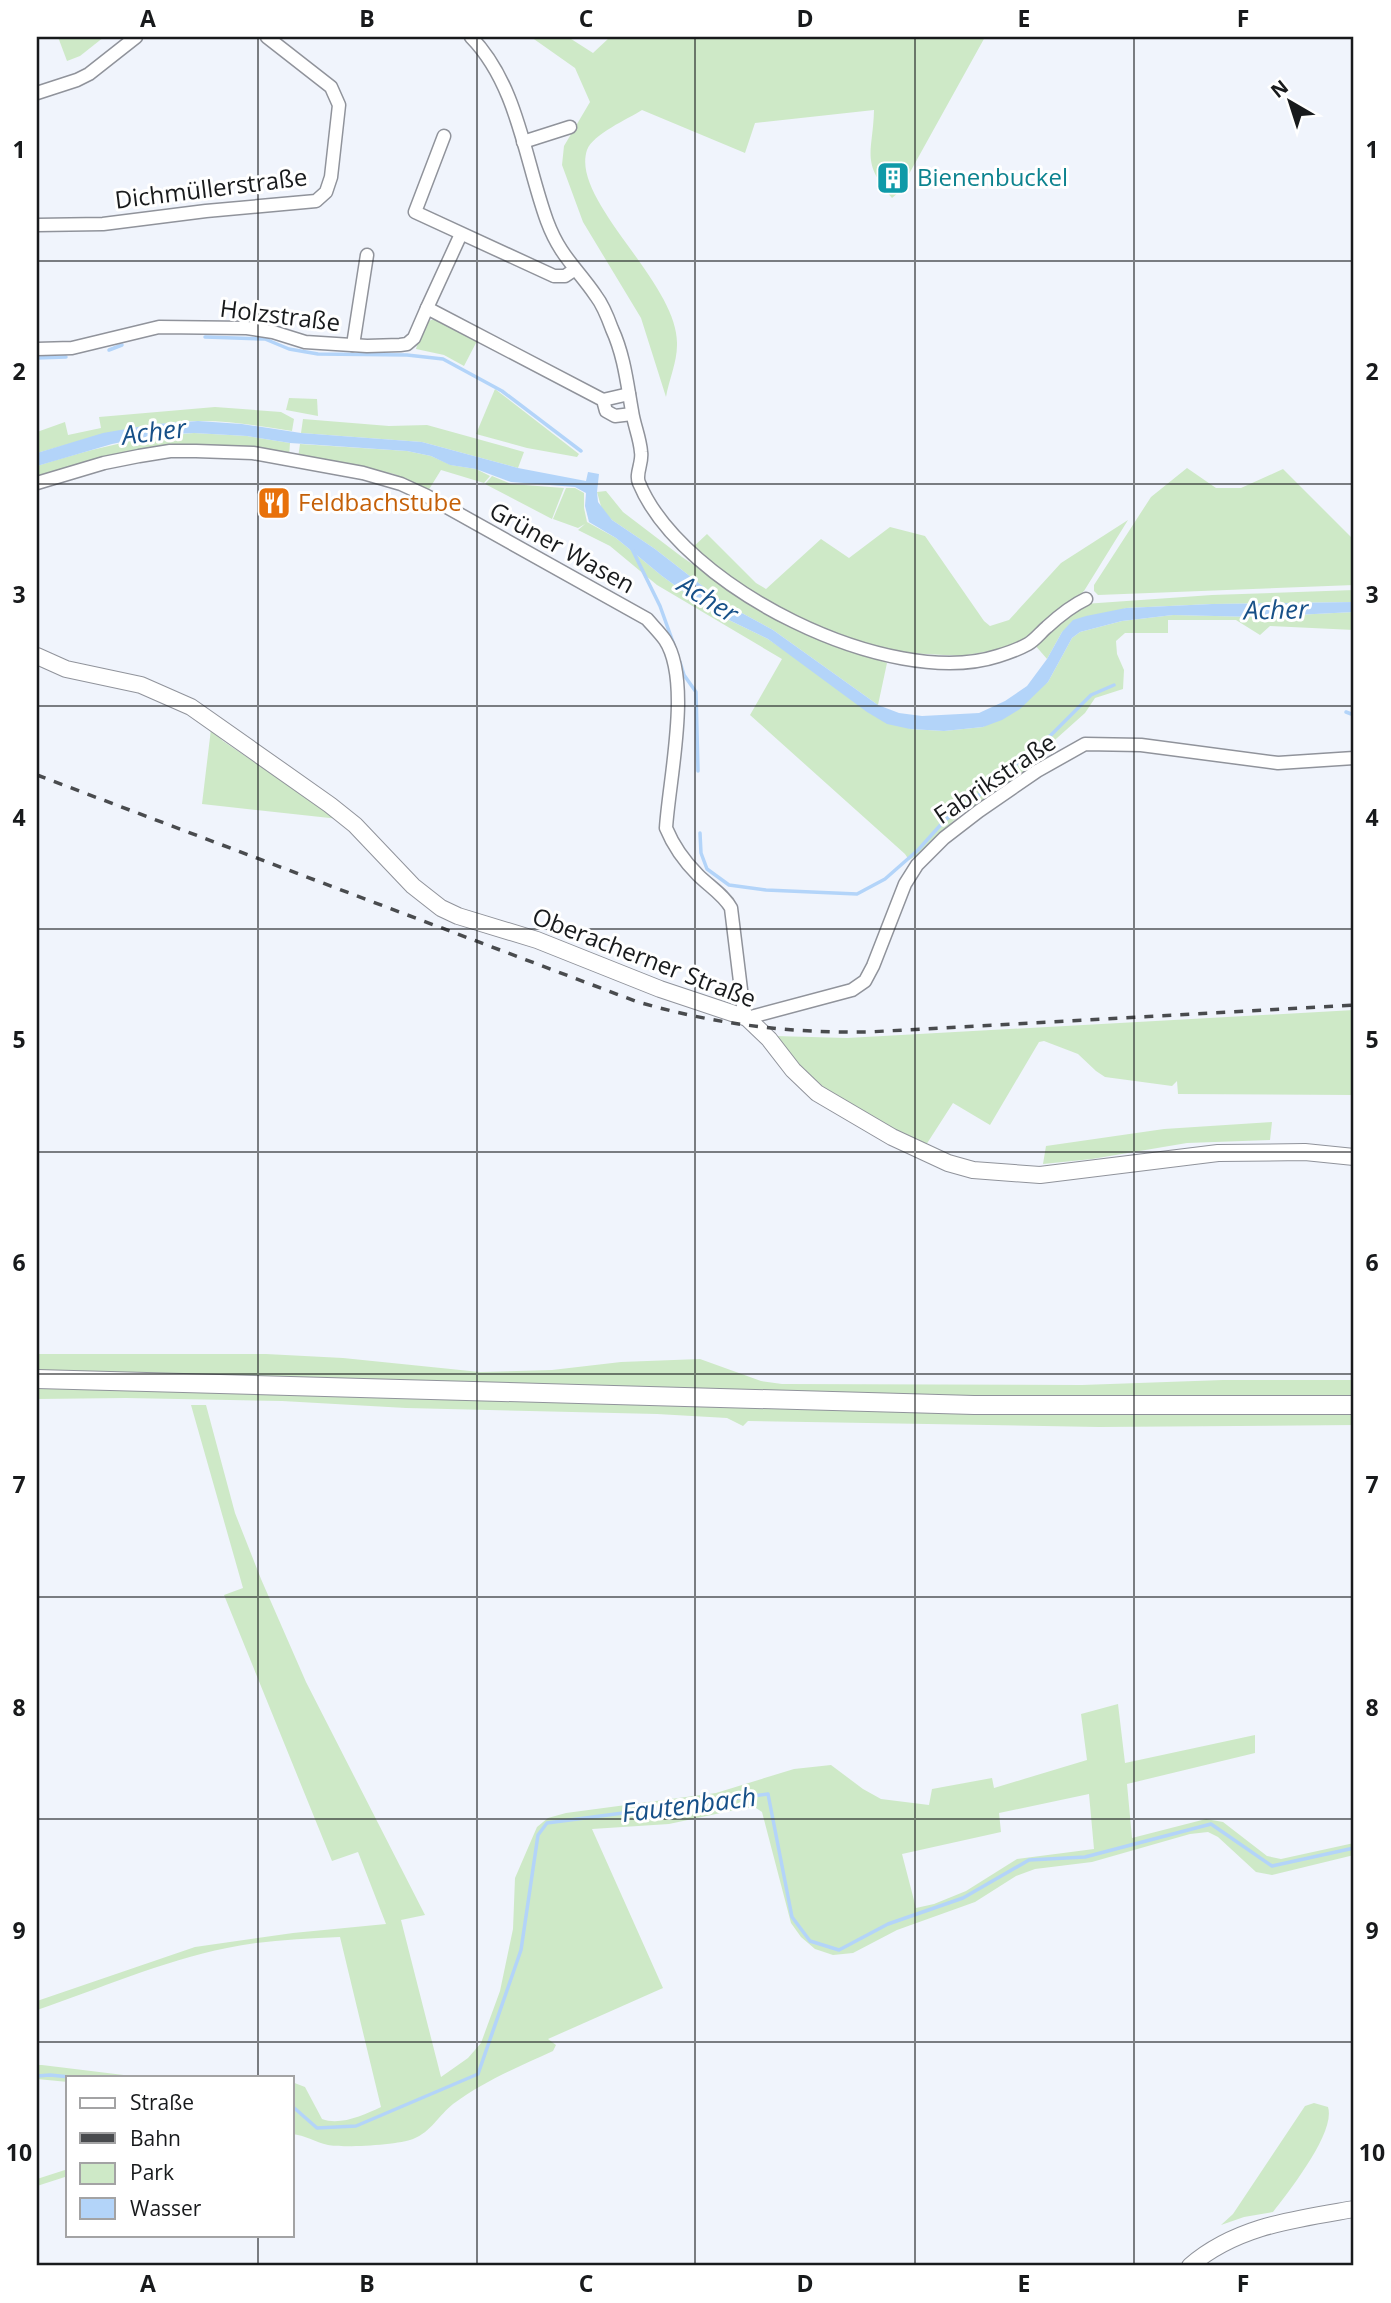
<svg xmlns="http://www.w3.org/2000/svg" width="1391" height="2303" viewBox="0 0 1391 2303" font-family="'Open Sans',sans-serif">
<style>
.green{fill:#cee9c7;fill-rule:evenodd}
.water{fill:#b3d4f9}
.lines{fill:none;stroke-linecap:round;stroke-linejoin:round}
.stream{stroke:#b3d4f9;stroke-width:3.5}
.minor-casing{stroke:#90939b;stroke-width:15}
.tertiary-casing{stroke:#90939b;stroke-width:18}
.secondary-casing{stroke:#90939b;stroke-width:20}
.minor{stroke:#fff;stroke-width:12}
.tertiary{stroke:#fff;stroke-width:16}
.secondary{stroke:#fff;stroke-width:18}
.rail{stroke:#494b4e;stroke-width:3.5;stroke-dasharray:9 9;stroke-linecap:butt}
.grid{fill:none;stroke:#181a1c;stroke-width:2;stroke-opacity:0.55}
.labels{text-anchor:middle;stroke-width:6;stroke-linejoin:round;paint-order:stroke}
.culture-label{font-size:24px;fill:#0d838f;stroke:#fff;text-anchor:start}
.street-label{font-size:24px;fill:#181a1c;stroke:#fff}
.food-label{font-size:24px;fill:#c56008;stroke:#fff;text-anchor:start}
.water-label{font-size:26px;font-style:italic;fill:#175088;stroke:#fff}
.neatline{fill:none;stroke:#181a1c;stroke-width:2.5}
.grid-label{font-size:23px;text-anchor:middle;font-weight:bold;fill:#181a1c}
</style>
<rect width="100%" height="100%" fill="#f0f4fc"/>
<g class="green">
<path d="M58 37H104L80 56 67 61Z"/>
<path d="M531 37H568L593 53 610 37H985L899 192 892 198C860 161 873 153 874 110L755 123 745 153 642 110C628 119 593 134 587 150 570 201 679 283 677 345 677 362 669 380 666 397L641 318 583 222 562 165 564 146 590 102 575 68Z"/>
<path d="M435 319 477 341 464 366 444 355 416 349C420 338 422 320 435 319Z"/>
<path d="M495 389 579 454 577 457 527 448 476 434Z"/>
<path d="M289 398 317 399 318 416 286 410Z"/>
<path d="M215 407 281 412 294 419 292 431C260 426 227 420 195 421 140 423 89 438 37 453V432L65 422 68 435 101 428 99 417Z"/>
<path d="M303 419 389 426 427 425 524 452 518 468 422 442 301 433Z"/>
<path d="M194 433 247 436 290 443 289 457 212 448 37 478V466C89 450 139 436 194 433Z"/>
<path d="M300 444 407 451 431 456 451 465 476 469 490 476 484 483 441 470 428 491 394 474 298 458Z"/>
<path d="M1187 468 1216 488H1241L1283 469 1354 540V585L1098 595 1094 591V585L1151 497Z"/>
<path d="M492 476 511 484 564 488 552 519 485 484Z"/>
<path d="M566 488H575L584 493V508L587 522 616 538 662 576 695 600 729 620 768 639 800 661 910 729 944 731 983 727 1048 682 1072 638 1080 632 1122 621 1173 615 1256 617 1354 612V630L1270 626 1260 635 1236 620H1168V633H1125L1116 641 1117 654 1124 670 1123 689 1095 698 1085 713 1047 747 1029 770 957 817 925 851 909 860 905 854 750 715 782 659 657 585 610 546 578 530 585 524 578 528 553 519Z"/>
<path d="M606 491 623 512 682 557 747 601 815 636 887 663 878 705 773 630 727 605 655 549 612 520 602 510 597 492Z"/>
<path d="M1128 520 1084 591 1030 639 995 650 962 656 890 652 822 629 766 602 692 548 707 534 756 583 766 589 821 539 849 558 890 527 925 536 984 621 990 626 1009 620 1061 563Z"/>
<path d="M1354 590V602L1212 604 1126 608 1062 632 1047 659 1034 644 1084 604 1212 595Z"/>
<path d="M211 729 223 741 339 819 202 804Z"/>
<path d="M1354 1010V1095L1178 1094 1177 1081 1172 1086 1105 1077 1096 1071 1078 1054 1044 1041 1039 1042 990 1125 953 1103 926 1145C866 1119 814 1090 775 1036L847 1038Z"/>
<path d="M1272 1122 1270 1140 1187 1143 1092 1159 1043 1164 1046 1146 1164 1129Z"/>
<path d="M37 1354H266L343 1358 480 1372 552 1370 621 1362 700 1359 761 1381 782 1384 1082 1385 1223 1380H1354V1398L958 1397 37 1371Z"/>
<path d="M37 1384 1354 1412V1425L1099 1427 748 1421 743 1426 727 1418 657 1414 406 1408 282 1401 126 1398 37 1399Z"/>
<path d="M191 1405H206L235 1513 261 1579 306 1682 425 1915 401 1920 441 2077 468 2058 481 2043 500 1991 513 1929 515 1878 537 1827 548 1818 566 1813 716 1793 794 1769 831 1765 863 1789 881 1799 929 1805 932 1789 992 1778 994 1788 1087 1760 1081 1714 1118 1704 1125 1763 1255 1735V1753L1127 1784 1132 1838 1206 1819 1223 1822 1267 1856 1281 1859 1354 1843V1855L1272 1875 1256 1872 1218 1837 1208 1832 1190 1834 1092 1862 1035 1869 1016 1876 975 1902 897 1930 853 1953 833 1955 815 1949 801 1937 791 1923 762 1812 756 1808H744L669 1824 592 1829 663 1988 548 2039 556 2045 553 2051C518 2067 484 2081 453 2104 439 2115 431 2132 413 2139 399 2145 343 2148 328 2145 315 2142 305 2135 292 2134V2082L305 2087 322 2119C340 2126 364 2115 381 2107L340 1937C302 1939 264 1940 227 1948 162 1961 99 1989 37 2010V2001L195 1947 293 1933 386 1924 358 1852 332 1861 224 1595 243 1588ZM1089 1794 1094 1849 1017 1859 966 1891 934 1904 916 1908 902 1854 1001 1832 999 1813Z"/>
<path d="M37 2065H42L140 2077H68V2082L37 2079Z"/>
<path d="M1314 2103 1328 2107C1336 2132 1289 2191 1273 2212L1244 2217 1221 2225 1233 2214 1305 2106Z"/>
<path d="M68 2169V2176L37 2186V2179Z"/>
</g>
<path class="water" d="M198 421 242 424 301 433 422 442 518 468 586 481 588 472 599 474 597 492 598 502 612 520 655 549 727 605 773 630 878 705 899 713 922 716 979 713 1005 701 1027 686 1047 659 1062 632 1073 620 1086 616 1126 608 1212 604 1354 602V612L1256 617 1173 615 1122 621 1080 632 1072 638 1048 682 1020 709 1002 720 983 727 944 731 910 729 887 724 867 712 768 639 729 620 695 600 662 576 616 538 589 522 585 506 586 493 575 487 511 482 476 469 450 465 431 456 407 451 290 443 247 436 194 433 156 435 112 444 37 466V453L103 433 155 424Z"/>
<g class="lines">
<g class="stream">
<path d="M205 337 265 339 289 349 318 354 407 355 443 359 502 391 581 451"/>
<path d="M109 350 122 345"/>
<path d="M37 358 66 357"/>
<path d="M632 549 660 606 674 645"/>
<path d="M680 662 684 675 696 692 698 771"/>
<path d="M1346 712 1354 715"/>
<path d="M700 833 701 853 707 869 729 885 766 890 857 894 885 879 918 850 945 820 983 792 1051 735 1091 695 1114 685"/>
<path d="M37 2076 50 2075 70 2077"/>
<path d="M292 2106 317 2128 356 2126 478 2074 521 1950 538 1835 547 1823 768 1794 792 1917 810 1941 839 1950 888 1924 963 1898 1029 1860 1085 1857 1211 1824 1272 1866 1354 1848"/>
</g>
<defs>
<g id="minor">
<path d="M471 37C518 85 525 161 547 221 560 256 576 267 596 296 603 305 608 318 612 329 624 355 627 383 632 411 634 425 640 438 641 452 643 462 635 474 639 483 682 587 890 691 998 656 1008 653 1019 649 1028 644 1035 640 1041 632 1047 627 1059 616 1071 606 1086 599"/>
<path d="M37 93 77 80 89 74 136 37"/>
<path d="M444 136 415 212 554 276H565L574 270"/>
<path d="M523 142 570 127"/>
<path d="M37 225 103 224 206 211 316 201 326 192 331 177 339 105 331 87 267 37"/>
<path d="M427 308 461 234"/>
<path d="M353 345 367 255"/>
<path d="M37 349 72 348 159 327 247 328 273 332 305 342 367 346 400 345 407 344 414 338 427 308 603 400 606 411 615 416 632 414"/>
<path d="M603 400 629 394"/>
<path d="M37 483 104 463 139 456 170 451H196L253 453 363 473 401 484 427 496 647 619C653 626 660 633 665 640 692 681 669 779 666 828 673 845 685 862 698 875 709 886 724 895 731 908L743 1006 747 1018 852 990 865 981 873 966 905 884 917 865 944 838 979 811 1037 771 1085 744 1141 745 1278 763 1354 758"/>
</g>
<g id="tertiary">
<path d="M37 656 66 669 141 685 191 707 330 805 355 825 413 886 441 908 458 916 537 940 660 989 747 1018 769 1039 793 1070 817 1093 892 1137 948 1163 973 1170 1040 1175 1218 1153 1305 1152 1354 1157"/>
<path d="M1190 2266C1236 2226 1296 2219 1354 2209"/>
</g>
<path id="secondary" d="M37 1379 974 1405H1354"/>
</defs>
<use href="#minor" class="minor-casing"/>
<use href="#tertiary" class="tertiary-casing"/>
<use href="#secondary" class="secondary-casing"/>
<use href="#minor" class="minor"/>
<use href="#tertiary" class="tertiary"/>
<use href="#secondary" class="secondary"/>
<path class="rail" d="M37 775 635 1001C712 1024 787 1033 868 1032L1354 1005"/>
</g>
<path class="grid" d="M258 37V2077M477 37V2266M695 37V2266M915 37V2266M1134 37V2266M37 261H1354M37 484H1354M37 706H1354M37 929H1354M37 1152H1354M37 1374H1354M37 1597H1354M37 1819H1354M37 2042H1354M258 2235V2266"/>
<defs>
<symbol id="building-square" viewBox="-11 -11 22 22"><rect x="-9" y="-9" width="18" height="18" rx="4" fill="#0f9aa8" stroke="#fff"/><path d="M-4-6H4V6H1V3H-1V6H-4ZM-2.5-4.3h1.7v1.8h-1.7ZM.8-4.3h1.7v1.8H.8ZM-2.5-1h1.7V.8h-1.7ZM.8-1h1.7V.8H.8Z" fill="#fff"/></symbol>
<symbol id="restaurant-square" viewBox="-11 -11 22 22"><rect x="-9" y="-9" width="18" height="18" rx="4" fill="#e8710a" stroke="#fff"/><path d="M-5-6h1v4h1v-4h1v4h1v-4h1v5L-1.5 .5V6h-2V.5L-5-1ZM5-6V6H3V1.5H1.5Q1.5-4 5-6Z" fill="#fff"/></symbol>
</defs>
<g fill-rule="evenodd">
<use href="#building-square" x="874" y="159" width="38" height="38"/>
<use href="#restaurant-square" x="255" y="484" width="38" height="38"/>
</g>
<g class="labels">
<g class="culture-label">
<text x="917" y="186">Bienenbuckel</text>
</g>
<g class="street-label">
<text transform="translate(211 189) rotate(-7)" y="8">Dichmüllerstraße</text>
<text transform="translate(280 316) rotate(7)" y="8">Holzstraße</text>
<text transform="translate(562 548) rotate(29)" y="8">Grüner Wasen</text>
<text transform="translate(995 779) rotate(-34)" y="8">Fabrikstraße</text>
<text transform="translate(644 958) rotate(21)" y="8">Oberacherner Straße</text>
</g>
<g class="food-label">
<text x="298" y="511">Feldbachstube</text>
</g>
<g class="water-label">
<text transform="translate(154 432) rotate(-7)" y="9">Acher</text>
<text transform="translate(708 599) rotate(32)" y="9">Acher</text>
<text transform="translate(1276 610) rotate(-1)" y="9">Acher</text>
<text transform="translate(689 1805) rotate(-7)" y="9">Fautenbach</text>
</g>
</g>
<rect width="1391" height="2303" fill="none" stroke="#ffffff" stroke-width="77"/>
<rect x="66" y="2076" width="228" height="161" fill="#ffffff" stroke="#a3a3a4" stroke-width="2"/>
<rect x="80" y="2098" width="35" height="10" fill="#ffffff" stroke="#a3a3a4" stroke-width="2"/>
<text x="130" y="2110" font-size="21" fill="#181a1c">Straße</text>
<rect x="80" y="2133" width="35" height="10" fill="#494b4e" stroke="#a3a3a4" stroke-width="2"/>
<text x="130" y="2146" font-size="21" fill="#181a1c">Bahn</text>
<rect x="80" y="2163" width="35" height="21" fill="#cee9c7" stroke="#a3a3a4" stroke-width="2"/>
<text x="130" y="2180" font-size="21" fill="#181a1c">Park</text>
<rect x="80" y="2198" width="35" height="21" fill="#b3d4f9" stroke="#a3a3a4" stroke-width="2"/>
<text x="130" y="2216" font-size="21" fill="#181a1c">Wasser</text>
<g transform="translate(1290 102) rotate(321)" stroke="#ffffff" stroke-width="5" paint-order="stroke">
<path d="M0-5L12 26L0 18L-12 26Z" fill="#181a1c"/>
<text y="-10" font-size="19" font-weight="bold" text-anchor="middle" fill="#181a1c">N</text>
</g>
<rect x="38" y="38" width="1314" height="2226" class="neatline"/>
<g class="grid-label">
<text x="148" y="27">A</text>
<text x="367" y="27">B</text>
<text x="586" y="27">C</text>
<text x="805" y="27">D</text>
<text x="1024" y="27">E</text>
<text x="1243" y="27">F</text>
<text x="19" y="158">1</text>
<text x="1372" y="158">1</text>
<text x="19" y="380">2</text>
<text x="1372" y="380">2</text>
<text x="19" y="603">3</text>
<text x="1372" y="603">3</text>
<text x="19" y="826">4</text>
<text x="1372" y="826">4</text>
<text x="19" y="1048">5</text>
<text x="1372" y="1048">5</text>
<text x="19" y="1271">6</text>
<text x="1372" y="1271">6</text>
<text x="19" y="1493">7</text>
<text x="1372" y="1493">7</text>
<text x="19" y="1716">8</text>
<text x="1372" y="1716">8</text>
<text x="19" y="1939">9</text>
<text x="1372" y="1939">9</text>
<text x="19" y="2161">10</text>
<text x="1372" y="2161">10</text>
<text x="148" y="2292">A</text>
<text x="367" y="2292">B</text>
<text x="586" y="2292">C</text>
<text x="805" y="2292">D</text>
<text x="1024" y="2292">E</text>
<text x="1243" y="2292">F</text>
</g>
</svg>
